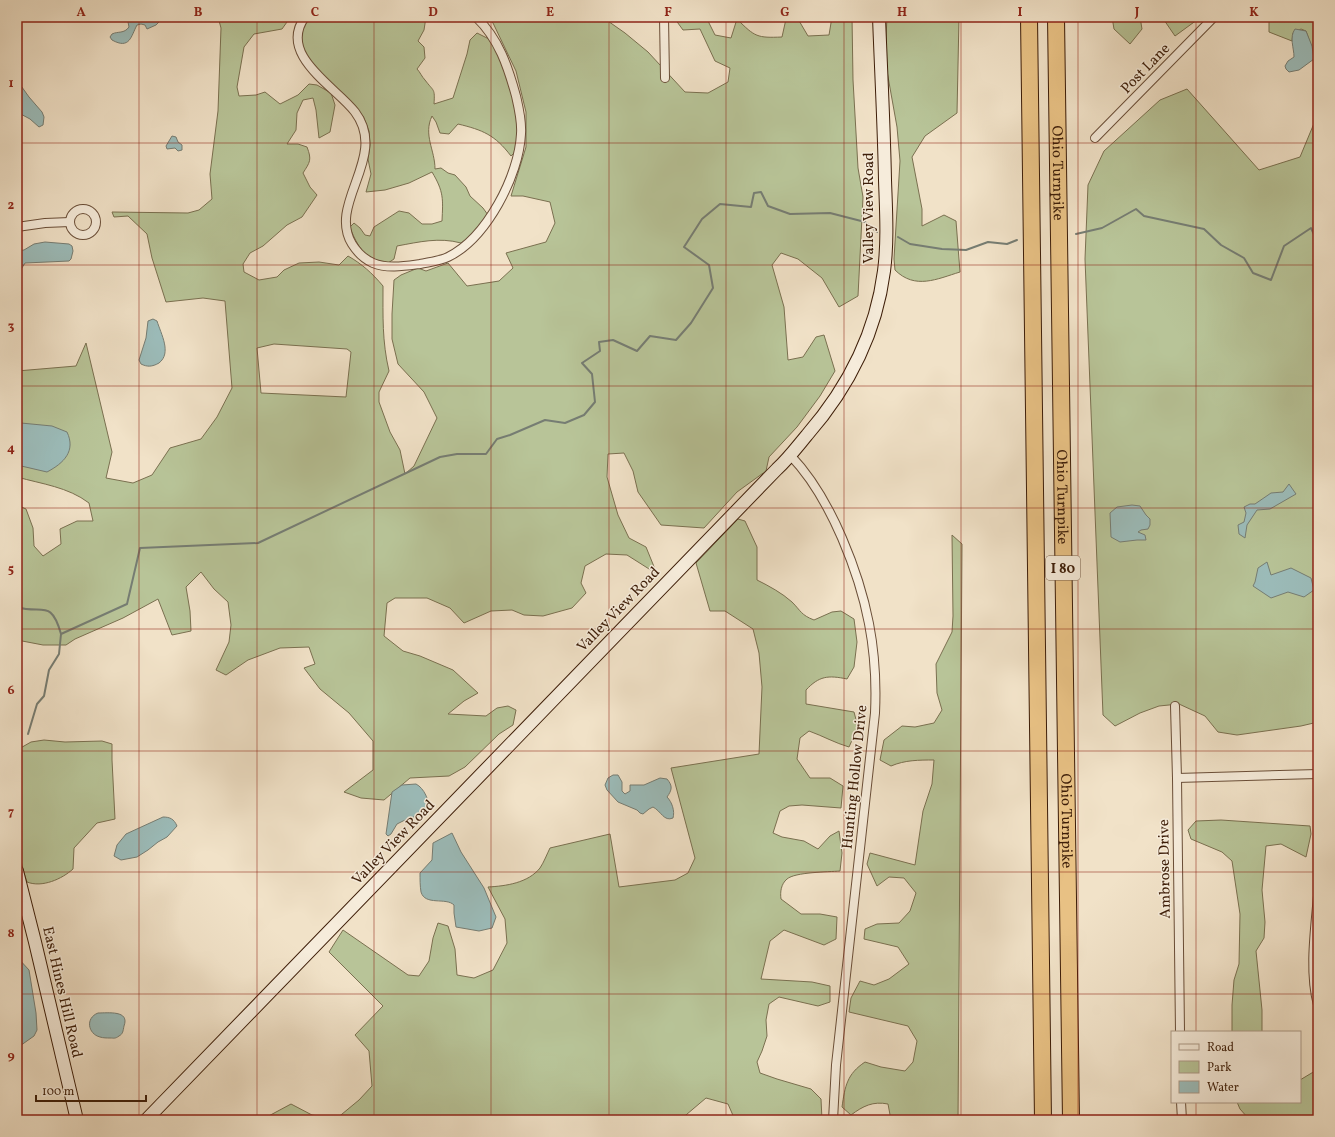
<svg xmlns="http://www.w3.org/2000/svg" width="1335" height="1137" viewBox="0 0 1335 1137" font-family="Vollkorn,serif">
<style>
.green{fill:#b8c498;stroke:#7a7050;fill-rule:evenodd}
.water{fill:#9cbdbb;stroke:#767d73}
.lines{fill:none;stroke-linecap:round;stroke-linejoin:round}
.stream{stroke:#767d73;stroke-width:2}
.street-casing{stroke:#6a4e38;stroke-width:10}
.secondary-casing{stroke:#3d1d08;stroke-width:14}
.highway-casing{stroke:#3d1d08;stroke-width:18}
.street{stroke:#f6ecdb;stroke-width:8}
.secondary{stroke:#f6ecdb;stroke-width:12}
.highway{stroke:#e8c184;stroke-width:16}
.grid{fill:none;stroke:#8f2418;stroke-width:1;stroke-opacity:0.55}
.labels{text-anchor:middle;stroke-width:3;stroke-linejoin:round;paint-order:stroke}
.shield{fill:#f6ecdb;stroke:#745b47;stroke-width:1}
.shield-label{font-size:14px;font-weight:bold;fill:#3d1d08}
.street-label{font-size:15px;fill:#3d1d08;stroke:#f6ecdb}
.neatline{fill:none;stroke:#8f2418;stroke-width:1.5}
.grid-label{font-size:13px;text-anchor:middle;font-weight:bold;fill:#8f2418}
</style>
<rect width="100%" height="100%" fill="#f1e2c8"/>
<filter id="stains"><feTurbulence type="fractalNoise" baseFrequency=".005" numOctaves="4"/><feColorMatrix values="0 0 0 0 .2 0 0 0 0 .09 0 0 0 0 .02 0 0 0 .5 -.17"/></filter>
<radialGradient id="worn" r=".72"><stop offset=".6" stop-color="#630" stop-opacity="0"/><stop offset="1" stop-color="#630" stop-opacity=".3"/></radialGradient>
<g class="green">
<path d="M218 17H284L287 22 282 29 254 34 244 47 237 87 239 96 256 95 265 92 280 104 298 95 309 84 317 85 331 93 335 105 330 132 319 138 316 110 313 98 303 100 297 113 296 130 287 144H298L307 147C312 160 310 162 303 173L310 187 317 195 302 217 287 225 263 246 250 253 243 264 244 272 259 280 277 277 284 270 299 263 319 262 339 265 348 256C362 264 372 273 383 286 383 316 382 341 389 371L379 392V402L390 432 400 450 405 474 414 466 437 418 424 392 398 364 392 339V314L394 280 401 275 418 268 426 271 448 263 467 286 499 281 513 268 506 253 546 242 555 223 550 202 523 196H511L526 147V112L516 71 493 23 486 17H605V19L625 33 648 52 685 92 708 93 728 82 730 68 715 61 700 29 683 30 675 19C686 17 696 16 707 19L715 35 731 38 737 19C755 37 757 38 782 37L786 19H798L808 36 829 35 832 17H852L853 80 858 168 863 197 858 296 839 307 822 278 798 259 781 253 772 265 784 307 788 360 803 357 816 337 824 335 835 371 820 396 797 427 769 457 766 471 737 492 704 528 661 525 638 492 633 471 624 453 608 454 607 477 618 515 629 538 646 547 657 574 627 555 606 554 585 566 581 583 586 593 572 608 543 616 524 615 512 610 491 611 464 623 450 608 427 598H395L387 603 384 636 403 651 420 656 453 670 478 693 464 701 448 714 486 716 497 708 508 706 516 710 513 725 499 734 465 767 449 776 410 778 384 800 361 798 344 792 373 770V741L349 713 320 689 304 668 315 664 309 647 280 648 248 660 226 675 216 670 229 642 231 625 228 602 214 589 201 572 186 587 190 611 191 631 172 635 158 599 123 618 75 639 66 645H43L17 640V505L26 509 33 528 34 546 43 556 61 544 60 529 77 521H93L89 503C68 487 42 484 17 477V371L76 366 86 343 112 452 106 478 133 483 152 475 170 448 201 439 217 417 232 388 225 301 203 298 166 302 152 258 147 234 128 216 114 217 112 212 188 213 199 210 212 199 210 174 218 111 221 28ZM274 344 347 349 351 352 346 397 261 393 257 348Z"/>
<path d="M308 17H426L424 30 418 41 424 47 425 58 417 69C420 72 422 77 425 80 434 92 435 88 434 104L453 98 467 54 470 40 477 33 491 40 503 61 516 111 518 125 516 151 511 156C495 135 483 130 458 124L449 134 440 133 436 122 432 116C423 135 435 150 435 169L441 168 448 173 455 175 466 187 470 196 483 208 488 215 469 238 461 243C439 237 419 242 397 246L394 259 388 263C383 262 376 262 372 260 362 254 353 237 350 227L354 223 360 228 365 235 370 236 374 227 399 211 409 213 422 224H432L442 221C443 199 444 192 432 172L409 183 385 190 366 192 371 174 368 159 370 145 369 131 363 116 304 55 301 39 303 26Z"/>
<path d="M887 17H959L957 113 925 136 912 157 922 209V226L944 215 956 221 960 272C937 279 915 290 895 270L894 259 900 161 897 127 885 60Z"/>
<path d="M1112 17H1140L1142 29 1130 44 1114 29Z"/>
<path d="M1162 17H1201L1175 36Z"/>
<path d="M1269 17H1318V51H1313L1306 31 1301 29 1293 33 1292 41 1269 32Z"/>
<path d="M1187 89 1259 170 1300 157 1315 121 1318 107V722L1301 726 1237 735 1218 732 1205 716 1179 704 1159 706 1140 713 1115 726 1103 715 1085 259 1088 185 1104 151 1160 100Z"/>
<path d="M738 519 745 521 757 547V580C769 586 782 593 792 602 801 611 801 615 814 620L832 612 841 611 854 619 857 642 854 667 847 679C828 675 819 676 806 690V704L854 712 858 727 849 747C835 743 823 736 809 731L800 738 797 759 810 778H830L843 786 841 808 802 805 789 806 780 811 773 833 782 837 804 841 818 849 830 836 839 831 842 853 840 871C828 872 795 872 787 879 781 884 780 892 781 899L801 914H820L837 917 836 939 824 945 784 930 770 941 761 979 812 982 830 986V1002L818 1006 779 997 769 1004 766 1020 767 1036 762 1051 757 1062 760 1073 777 1079 811 1089 821 1099 822 1120H735L728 1104 706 1098 680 1120H263V1119L291 1104 312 1115 336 1119 359 1100 372 1086 369 1051 355 1035 383 1006 329 952 343 930 408 975 419 976 429 961 433 938 438 923 448 926 455 949 457 975 474 978 493 970 507 943 505 919 488 887C506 886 528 883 540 868 544 862 547 854 550 848L610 834 619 887 675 880 688 873 695 858 671 768 759 754 762 687 759 653 753 629 725 611H710L696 563Z"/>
<path d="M952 535 962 544 958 1120H891L888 1104C873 1101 863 1106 851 1115L842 1107C845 1086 847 1074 865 1062L881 1067 905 1071 913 1062 917 1041 908 1026 849 1012 851 998 860 981 874 985 889 979 909 964 898 947 864 939 865 929 877 924 899 923 910 911 916 893 904 878 889 877 877 886 867 864 870 853 915 865 923 811 932 784 934 760C919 760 905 760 891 766L880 760 884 740 902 726 915 727 934 723 942 710 937 693 936 664 952 632 953 616Z"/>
<path d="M44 740 65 742 102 741 112 744V760L115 819 97 823 74 848 73 869C62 879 42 888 27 882 12 840 17 794 17 750L31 742Z"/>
<path d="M1221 820 1310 826 1311 834 1306 857 1281 844 1266 846 1262 890 1265 922 1264 938 1256 951 1262 1010V1032H1232V1005L1234 980 1239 964 1240 914 1232 861 1222 852 1191 839 1188 830 1196 821Z"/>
<path d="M1315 1071H1318V1120H1248V1118L1240 1109 1237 1102H1300V1080Z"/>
</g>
<g class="water">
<path d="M123 17H164L156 25 147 29 145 25 141 24 137 25C131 36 130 50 112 40L110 37 112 34C118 31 124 34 129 27L128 22Z"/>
<path d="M1295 29 1306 31 1312 46 1314 59 1299 70 1289 72 1286 69 1285 66 1288 61 1294 57C1294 48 1289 37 1295 29Z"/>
<path d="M17 82 19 83 29 97 42 112 44 117 43 125 39 127 30 119 17 112Z"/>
<path d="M172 136 176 137 178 142 182 145V150L178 151 175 148 167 149 166 146Z"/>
<path d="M45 242 69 244 72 246 73 251 71 259 69 261 25 263 20 271 17 273V251L24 250 34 244Z"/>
<path d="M153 319 157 321C161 334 172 353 159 363 152 367 147 367 141 364L139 360 146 338 148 321Z"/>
<path d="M17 420 21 423 52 426 67 432C76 451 64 463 47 472L17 465Z"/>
<path d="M1289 484 1296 494 1270 509 1257 510 1247 525 1245 538 1239 534 1238 525 1244 522 1246 513 1244 507 1250 504H1255L1271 493 1283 492Z"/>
<path d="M1132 505 1140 506 1146 515 1150 519V525L1148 529 1141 530 1138 532 1145 535 1146 540H1137L1120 542 1111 537 1110 513 1117 507Z"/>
<path d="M1267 562 1271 575 1291 568 1311 578 1314 590 1304 597 1288 592 1271 598 1253 586 1255 582 1258 568Z"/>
<path d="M613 775H618L622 782V791L625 794 630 791V785H644L660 778 667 779C673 786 672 790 667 797 672 802 675 811 673 818 664 822 661 811 653 807L649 809 643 814 640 813 637 810 618 802 607 790 605 785 608 778Z"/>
<path d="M416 784C424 788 430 801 428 809L419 815 403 821 397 824 391 834 388 836 386 834 392 792 402 785Z"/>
<path d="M163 817C170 817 174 819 177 826L167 837 158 842 148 850 137 857 121 860 114 856 117 845 126 834Z"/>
<path d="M452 833 461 852 484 888 496 917 492 928 479 931 456 927 454 913V905C446 897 425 906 421 892 420 886 420 879 420 873L432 860 433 843Z"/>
<path d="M17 957 29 970 36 1013 37 1030 34 1036 17 1048Z"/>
<path d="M98 1013C108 1013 130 1010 124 1026 123 1031 123 1034 119 1036 115 1039 114 1038 110 1038 107 1038 103 1038 100 1037 88 1034 85 1018 98 1013Z"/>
</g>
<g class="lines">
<g class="stream">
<path d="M1076 234 1102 228 1136 209 1144 216 1204 229 1221 245 1244 258 1253 273 1271 280 1284 246 1311 228 1318 243"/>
<path d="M898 237 910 244 942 249 966 250 988 242 1007 244 1017 240"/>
<path d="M17 607C42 615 51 598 61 634"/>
<path d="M28 734 37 704 44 696 49 670 59 654 61 634 127 604 140 548 258 543 440 457 457 454H486L497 439 510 435 545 420 565 423 584 415 595 402 592 374 582 363 600 351 599 342 613 340 637 351 650 336 676 340 691 323 713 288 709 265 684 247 702 219 720 204 751 207 754 193 761 192 768 206 790 214 830 213 865 222 877 232"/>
</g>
<defs>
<g id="street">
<path d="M305 17C277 55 336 87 355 112 389 157 327 203 352 244 357 252 364 259 373 263 387 269 405 266 420 264 429 262 440 261 448 257 487 238 519 175 521 134 522 121 519 109 516 96 508 67 499 39 476 17"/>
<path d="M664 17 665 78"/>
<path d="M1095 138 1214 17"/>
<circle cx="83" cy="222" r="13"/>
<path d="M17 227 45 223 70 222"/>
<path d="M791 456C814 480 829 508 842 538 867 596 878 650 875 713L836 1065 833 1120"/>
<path d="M1175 706 1177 778 1180 1032"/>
<path d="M1177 778 1318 774"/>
<path d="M1318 896C1315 930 1309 973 1318 1005"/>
<path d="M1181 1102 1182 1120"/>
</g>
<g id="secondary">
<path d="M17 871 35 942 77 1120"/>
<path d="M146 1120 777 469C788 459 797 447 807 435 848 388 876 333 884 271 888 241 886 210 885 180 884 126 881 71 879 17"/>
</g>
<g id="highway">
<path d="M1029 17 1043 1120"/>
<path id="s1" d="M1056 17 1071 1120"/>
</g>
</defs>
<use href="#street" class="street-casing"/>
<use href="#secondary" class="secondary-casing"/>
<use href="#highway" class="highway-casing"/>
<use href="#street" class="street"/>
<use href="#secondary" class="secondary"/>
<use href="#highway" class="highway"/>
</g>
<path class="grid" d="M139 17V1120M257 17V1120M374 17V1120M491 17V1120M609 17V1120M726 17V1120M844 17V1120M961 17V1120M1078 17V1120M1196 17V1032M17 143H1318M17 265H1318M17 386H1318M17 508H1318M17 629H1318M17 751H1318M17 872H1318M17 994H1318M1196 1102V1120"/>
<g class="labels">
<rect class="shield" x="1046" y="556" width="34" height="24" rx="3"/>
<g class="shield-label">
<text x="1063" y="573">I 80</text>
</g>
<g class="street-label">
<text transform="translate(1145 68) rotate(-46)" y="5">Post Lane</text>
<text dy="5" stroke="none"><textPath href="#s1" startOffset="156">Ohio Turnpike</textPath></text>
<text transform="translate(868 208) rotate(-90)" y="5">Valley View Road</text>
<text dy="5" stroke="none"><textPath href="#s1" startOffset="480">Ohio Turnpike</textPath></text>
<text transform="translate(618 609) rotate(-46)" y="5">Valley View Road</text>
<text transform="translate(854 777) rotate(-84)" y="5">Hunting Hollow Drive</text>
<text dy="5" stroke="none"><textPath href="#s1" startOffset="804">Ohio Turnpike</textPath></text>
<text transform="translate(393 842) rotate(-46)" y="5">Valley View Road</text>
<text transform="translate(1164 869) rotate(-91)" y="5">Ambrose Drive</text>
<text transform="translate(63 992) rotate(77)" y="5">East Hines Hill Road</text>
</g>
</g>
<rect width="1335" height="1137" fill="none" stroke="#f1e2c8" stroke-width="44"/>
<rect x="1171" y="1031" width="130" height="72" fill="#f6ecdb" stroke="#ac9987"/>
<rect x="1179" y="1044" width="20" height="6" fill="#f6ecdb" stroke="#ac9987"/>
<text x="1207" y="1051" font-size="12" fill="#3d1d08">Road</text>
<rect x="1179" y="1061" width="20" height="12" fill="#b8c498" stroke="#ac9987"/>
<text x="1207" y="1071" font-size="12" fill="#3d1d08">Park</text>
<rect x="1179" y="1081" width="20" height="12" fill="#9cbdbb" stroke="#ac9987"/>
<text x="1207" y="1091" font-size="12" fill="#3d1d08">Water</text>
<path d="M36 1095v6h110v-6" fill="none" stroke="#3d1d08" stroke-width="2"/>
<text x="42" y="1095" font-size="12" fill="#3d1d08" stroke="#f6ecdb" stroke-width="3" paint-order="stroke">100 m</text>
<rect x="22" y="22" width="1291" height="1093" class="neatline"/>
<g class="grid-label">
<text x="81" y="16">A</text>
<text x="198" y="16">B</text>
<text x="315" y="16">C</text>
<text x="433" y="16">D</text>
<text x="550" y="16">E</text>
<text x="668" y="16">F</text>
<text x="785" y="16">G</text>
<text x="902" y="16">H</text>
<text x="1020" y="16">I</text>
<text x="1137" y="16">J</text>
<text x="1254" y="16">K</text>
<text x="11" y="87">1</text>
<text x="11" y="209">2</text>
<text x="11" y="330">3</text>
<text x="11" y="452">4</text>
<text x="11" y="573">5</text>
<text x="11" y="694">6</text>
<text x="11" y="816">7</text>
<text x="11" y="937">8</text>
<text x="11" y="1059">9</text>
</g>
<rect width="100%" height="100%" filter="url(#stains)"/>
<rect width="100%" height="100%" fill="url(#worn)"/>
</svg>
